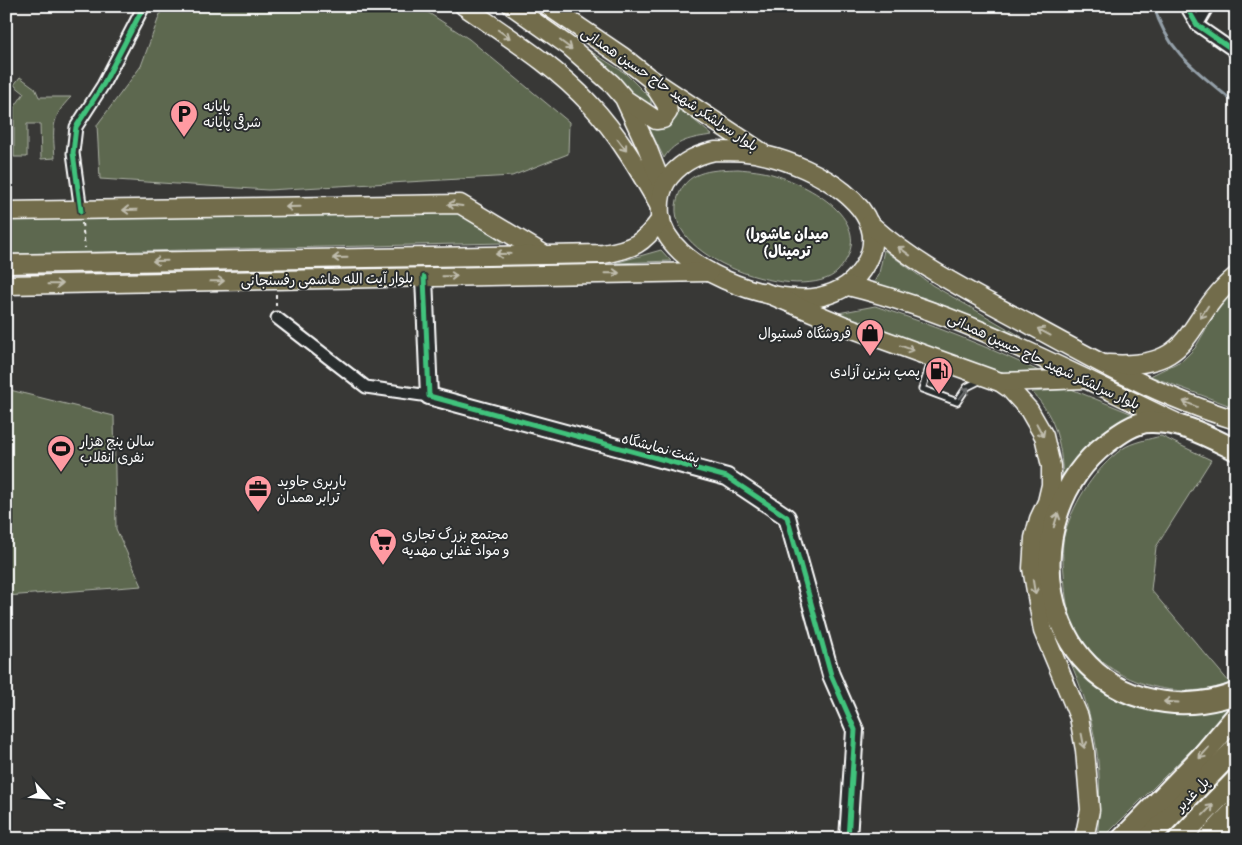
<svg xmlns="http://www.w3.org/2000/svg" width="1242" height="845" viewBox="0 0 1242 845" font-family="Pangolin,'Playpen Sans Arabic',sans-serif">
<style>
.green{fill:#5d674f;stroke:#aeb3a7}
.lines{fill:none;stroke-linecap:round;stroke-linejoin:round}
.stream{stroke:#94a0a9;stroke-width:3}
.lane-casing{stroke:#fff;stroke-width:9}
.street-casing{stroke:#fff;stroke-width:15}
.secondary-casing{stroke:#fff;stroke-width:20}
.primary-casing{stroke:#fff;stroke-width:21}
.highway-casing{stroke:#fff;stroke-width:24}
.path{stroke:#fff;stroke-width:2;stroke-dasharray:4 4;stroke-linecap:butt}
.lane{stroke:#2a2d2e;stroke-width:5.5}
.street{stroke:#2a2d2e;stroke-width:11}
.secondary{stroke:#2a2d2e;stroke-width:16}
.primary{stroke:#726c4b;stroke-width:18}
.highway{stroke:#726c4b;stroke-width:20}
.cycleway-casing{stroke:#2a2d2e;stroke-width:8}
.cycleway{stroke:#40c37c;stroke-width:5}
.oneway{stroke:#c0bdae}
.oneway2{stroke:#6a6c6d}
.labels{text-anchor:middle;stroke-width:4;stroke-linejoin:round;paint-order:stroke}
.street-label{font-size:14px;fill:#fff;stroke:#2a2d2e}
.poi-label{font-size:14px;fill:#fff;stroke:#2a2d2e;text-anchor:start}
.neighbourhood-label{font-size:15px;font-weight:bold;fill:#fff;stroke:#2a2d2e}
</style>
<rect width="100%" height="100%" fill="#383836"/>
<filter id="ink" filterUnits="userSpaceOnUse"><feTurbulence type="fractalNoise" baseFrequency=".02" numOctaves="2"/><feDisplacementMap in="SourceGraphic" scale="10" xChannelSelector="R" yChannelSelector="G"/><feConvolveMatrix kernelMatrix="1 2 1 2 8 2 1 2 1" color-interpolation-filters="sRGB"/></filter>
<g filter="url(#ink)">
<g class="green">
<path d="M163 6H418L469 39 569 122 568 154 512 176 268 190 100 179 97 125 141 66Z"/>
<path d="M581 45 625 73 651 99V107L647 108Z"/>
<path d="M20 77 35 88 39 97H71C50 118 53 130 55 158L41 159 40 124H27V157H14V108L24 93 14 85Z"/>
<path d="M671 101 712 135C692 138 675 140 664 158L648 126 655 127Z"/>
<path d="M738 169C750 170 763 171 775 175 814 187 880 224 838 271 806 306 652 259 679 194 689 169 715 170 738 169Z"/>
<path d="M456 210 504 243 6 254V219Z"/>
<path d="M661 250 671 261 615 263Z"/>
<path d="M884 250 932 285 1022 337 925 298 873 284 879 273Z"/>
<path d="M1236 287V408L1150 376 1183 360 1195 348 1220 305Z"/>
<path d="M875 306C933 325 989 347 1045 374H1001L833 314Z"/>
<path d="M6 389 114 416 116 529 142 586 6 596Z"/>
<path d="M1071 389 1135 415C1100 432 1078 447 1063 484 1062 449 1058 419 1032 392Z"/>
<path d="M1161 436 1211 460 1156 547 1151 590 1230 683C1204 693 1175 693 1148 685 1116 676 1085 654 1072 622 1066 607 1065 589 1064 574 1063 561 1061 544 1065 532 1075 500 1095 469 1122 449 1132 442 1150 439 1161 436Z"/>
<path d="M1068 657C1103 699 1126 712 1181 711 1199 710 1214 710 1231 706L1199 742 1102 839H1097C1104 769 1097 721 1068 657Z"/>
</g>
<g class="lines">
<path class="stream" d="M1154 6C1167 53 1201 74 1236 104"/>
<defs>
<path id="lane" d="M932 359 922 389 957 402 967 387 981 380"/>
<g id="street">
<path d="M1186 6 1197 25 1236 52"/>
<path d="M1197 25 1208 6"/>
<path d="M81 211 73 153 76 127 103 85 144 6"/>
<path d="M277 318 366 387 429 396"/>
</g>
<path id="secondary" d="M424 277 429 396 727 477 787 517 831 675 855 730 848 839"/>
<g id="primary">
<path d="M464 6C508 37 554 65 590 104 618 134 639 170 659 205"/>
<path d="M512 6 570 47 612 84 624 98 647 147 663 188"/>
<path d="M548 6 623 57 648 77 760 151"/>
<path d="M626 100 656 120 663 119 668 112 666 104 653 84"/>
<path d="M715 151C733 151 750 151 768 156 810 166 896 207 866 263 855 283 841 292 819 297 773 306 666 269 660 215 659 203 660 192 666 182 678 164 695 155 715 151Z"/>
<path d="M6 211 460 204 542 253"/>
<path d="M870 224C916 266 972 293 1027 323 1094 360 1162 398 1236 420"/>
<path d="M6 264 603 254C633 249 643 244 661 219"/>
<path d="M6 285 709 272"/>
<path d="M848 286C964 314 1067 371 1175 422"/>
<path d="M764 292 845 326 1000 382 1010 389 1029 410 1044 436 1051 466V485L1047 502 1039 519 1034 538 1032 568 1043 631 1079 717 1085 750 1090 810 1084 839"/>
<path d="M1108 364C1198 370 1182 321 1236 276"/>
<path d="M1000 382 1085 379"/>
</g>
<g id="highway">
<path d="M1236 450C1209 437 1181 421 1150 422 1135 422 1119 434 1107 443 1013 515 1036 687 1165 702 1188 705 1215 702 1236 693"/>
<path d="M1122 839 1202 756 1236 716"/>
<path d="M1148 839 1236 748"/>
<path d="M1179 839 1236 780"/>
<path d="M1208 839 1236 809"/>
</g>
</defs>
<use href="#lane" class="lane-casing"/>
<use href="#street" class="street-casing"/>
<use href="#secondary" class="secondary-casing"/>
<use href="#primary" class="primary-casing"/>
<use href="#highway" class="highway-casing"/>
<g class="path">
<path d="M82 223 85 248"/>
<path d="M276 294V307"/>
</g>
<use href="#lane" class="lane"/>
<use href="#street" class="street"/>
<use href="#secondary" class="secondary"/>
<use href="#primary" class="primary"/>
<use href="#highway" class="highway"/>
<defs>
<g id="cycleway">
<path d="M1186 6 1197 25 1236 52"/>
<path d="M81 211 73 153 76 127 103 85 144 6"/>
<path d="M424 277 429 396 727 477 787 517 831 675 855 730 848 839"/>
</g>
</defs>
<use href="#cycleway" class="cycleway-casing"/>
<use href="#cycleway" class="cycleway"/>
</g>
<defs><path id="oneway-shaft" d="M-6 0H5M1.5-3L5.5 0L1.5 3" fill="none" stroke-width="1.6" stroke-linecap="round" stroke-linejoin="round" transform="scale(1.25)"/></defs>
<g class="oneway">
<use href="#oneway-shaft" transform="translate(504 34) rotate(35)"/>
<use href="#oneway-shaft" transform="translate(566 45) rotate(37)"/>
<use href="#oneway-shaft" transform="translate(622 145) rotate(53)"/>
<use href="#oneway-shaft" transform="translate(455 205) rotate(-173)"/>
<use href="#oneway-shaft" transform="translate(293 207) rotate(179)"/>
<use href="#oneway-shaft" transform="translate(130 210) rotate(179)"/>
<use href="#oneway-shaft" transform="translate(904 251) rotate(-144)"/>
<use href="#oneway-shaft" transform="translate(503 254) rotate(179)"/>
<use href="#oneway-shaft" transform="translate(340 258) rotate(179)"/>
<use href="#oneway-shaft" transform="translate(160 261) rotate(179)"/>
<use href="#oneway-shaft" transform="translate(612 273) rotate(-1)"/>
<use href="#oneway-shaft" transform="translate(450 276) rotate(-1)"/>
<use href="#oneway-shaft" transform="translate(217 281) rotate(-1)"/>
<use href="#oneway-shaft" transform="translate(55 284) rotate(-1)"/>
<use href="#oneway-shaft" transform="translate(1204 312) rotate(123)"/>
<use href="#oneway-shaft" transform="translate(1044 332) rotate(-152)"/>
<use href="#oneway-shaft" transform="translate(907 348) rotate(20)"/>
<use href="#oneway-shaft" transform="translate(1190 404) rotate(-158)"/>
<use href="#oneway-shaft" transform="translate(1040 430) rotate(62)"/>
<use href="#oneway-shaft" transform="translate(1056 520) rotate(-73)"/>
<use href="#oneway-shaft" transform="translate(1034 587) rotate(81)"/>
<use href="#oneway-shaft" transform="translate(1171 702) rotate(-177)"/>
<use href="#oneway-shaft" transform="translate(1083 741) rotate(79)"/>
<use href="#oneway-shaft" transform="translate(1204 753) rotate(131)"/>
<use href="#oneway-shaft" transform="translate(1208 810) rotate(-46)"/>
</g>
<use class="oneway2" href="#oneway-shaft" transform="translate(964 393) rotate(-51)"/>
</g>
<defs>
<symbol id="parking-pin" viewBox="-11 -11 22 30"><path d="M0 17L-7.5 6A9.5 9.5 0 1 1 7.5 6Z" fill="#ff9aa2" stroke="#2a2d2e"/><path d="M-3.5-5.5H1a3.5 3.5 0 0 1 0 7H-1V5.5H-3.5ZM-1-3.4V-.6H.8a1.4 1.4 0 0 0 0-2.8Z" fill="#111"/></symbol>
<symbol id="shop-pin" viewBox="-11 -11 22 30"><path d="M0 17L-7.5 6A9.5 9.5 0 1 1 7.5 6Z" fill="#ff9aa2" stroke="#2a2d2e"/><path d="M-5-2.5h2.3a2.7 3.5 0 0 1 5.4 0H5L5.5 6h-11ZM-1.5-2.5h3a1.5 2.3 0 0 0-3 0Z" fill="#111"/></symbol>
<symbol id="fuel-pin" viewBox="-11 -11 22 30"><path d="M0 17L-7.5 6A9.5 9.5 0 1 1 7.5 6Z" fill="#ff9aa2" stroke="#2a2d2e"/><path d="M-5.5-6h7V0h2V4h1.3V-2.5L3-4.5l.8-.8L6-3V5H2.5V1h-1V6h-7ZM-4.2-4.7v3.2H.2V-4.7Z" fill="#111"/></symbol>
<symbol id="stadium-pin" viewBox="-11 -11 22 30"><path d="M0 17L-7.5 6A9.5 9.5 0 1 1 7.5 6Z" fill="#ff9aa2" stroke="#2a2d2e"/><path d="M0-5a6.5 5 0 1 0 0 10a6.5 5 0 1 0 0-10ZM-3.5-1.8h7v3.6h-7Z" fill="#111"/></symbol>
<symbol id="office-pin" viewBox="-11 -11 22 30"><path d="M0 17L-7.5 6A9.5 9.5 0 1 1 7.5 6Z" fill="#ff9aa2" stroke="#2a2d2e"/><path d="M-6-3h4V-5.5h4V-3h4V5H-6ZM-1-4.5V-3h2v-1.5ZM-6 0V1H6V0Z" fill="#111"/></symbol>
<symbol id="supermarket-pin" viewBox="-11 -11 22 30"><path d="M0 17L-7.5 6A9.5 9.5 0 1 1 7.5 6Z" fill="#ff9aa2" stroke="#2a2d2e"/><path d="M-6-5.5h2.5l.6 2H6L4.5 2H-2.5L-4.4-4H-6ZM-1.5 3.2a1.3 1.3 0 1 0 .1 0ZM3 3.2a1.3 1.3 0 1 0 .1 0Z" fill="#111"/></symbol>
</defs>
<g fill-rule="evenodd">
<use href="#parking-pin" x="168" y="98" width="32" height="43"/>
<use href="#shop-pin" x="854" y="317" width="32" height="43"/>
<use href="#fuel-pin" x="923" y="355" width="32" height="43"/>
<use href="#stadium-pin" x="45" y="433" width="32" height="43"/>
<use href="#office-pin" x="242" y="473" width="32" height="43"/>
<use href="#supermarket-pin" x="367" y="526" width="32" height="43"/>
</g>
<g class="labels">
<g class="street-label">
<text transform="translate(670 89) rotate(34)" y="5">بلوار سرلشکر شهید حاج حسین همدانی</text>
<text transform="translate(327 279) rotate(-1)" y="5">بلوار آیت الله هاشمی رفسنجانی</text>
<text transform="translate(1044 361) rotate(25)" y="5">بلوار سرلشکر شهید حاج حسین همدانی</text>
<text transform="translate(661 448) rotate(15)" y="5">پشت نمایشگاه</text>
<text transform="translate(1192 794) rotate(-46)" y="5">پل غدیر</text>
</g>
<g class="poi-label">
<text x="203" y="111">پایانه<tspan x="203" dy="16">شرقی پایانه</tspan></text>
<text x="851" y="338" text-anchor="end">فروشگاه فستیوال</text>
<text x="920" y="376" text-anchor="end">پمپ بنزین آزادی</text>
<text x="80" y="446">سالن پنج هزار<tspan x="80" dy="16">نفری انقلاب</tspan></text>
<text x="277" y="486">باربری جاوید<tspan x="277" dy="16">ترابر همدان</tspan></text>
<text x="402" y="539">مجتمع بزرگ تجاری<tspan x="402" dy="16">و مواد غذایی مهدیه</tspan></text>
</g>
<g class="neighbourhood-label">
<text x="787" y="239">(میدان عاشورا<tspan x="787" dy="17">(ترمینال</tspan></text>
</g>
</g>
<rect width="1242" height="845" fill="none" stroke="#2a2d2e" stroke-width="25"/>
<rect x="12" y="12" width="1217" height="820" fill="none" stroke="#fff" stroke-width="2" filter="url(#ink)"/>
<g transform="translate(48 798) rotate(116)" stroke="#2a2d2e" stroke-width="4" paint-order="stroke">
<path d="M0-4L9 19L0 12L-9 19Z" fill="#ffffff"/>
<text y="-8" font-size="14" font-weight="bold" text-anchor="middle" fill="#ffffff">N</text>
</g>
</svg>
